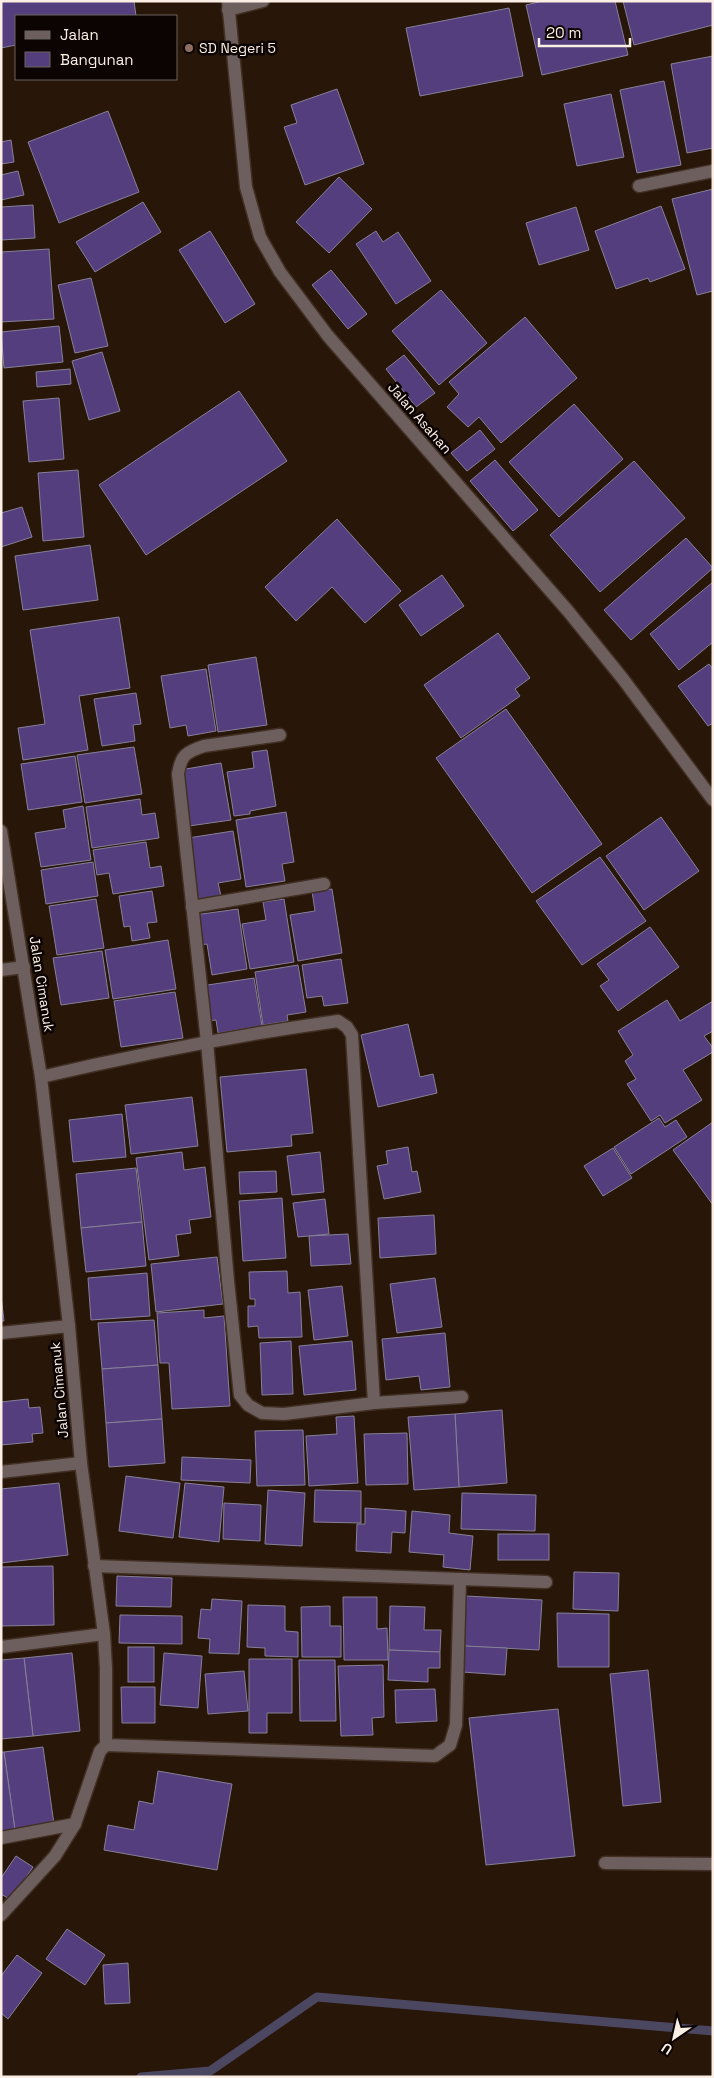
<svg xmlns="http://www.w3.org/2000/svg" width="714" height="2078" viewBox="0 0 714 2078" font-family="'Space Grotesk',sans-serif">
<style>
.lines{fill:none;stroke-linecap:round;stroke-linejoin:round}
.stream{stroke:#4b4761;stroke-width:9}
.building{fill:#543e7d;stroke:#868098}
.service-casing{stroke:#413023;stroke-width:15}
.minor-casing{stroke:#413023;stroke-width:15}
.tertiary-casing{stroke:#413023;stroke-width:15}
.service{stroke:#6c5f5e;stroke-width:12}
.minor{stroke:#6c5f5e;stroke-width:12}
.tertiary{stroke:#6c5f5e;stroke-width:12}
.education-dot{fill:#8d6e63;stroke:#0b0402;stroke-width:2}
.labels{text-anchor:middle;stroke-width:5;stroke-linejoin:round;paint-order:stroke}
.poi-label{font-size:14px;fill:#fbeee5;stroke:#0b0402;text-anchor:start}
.street-label{font-size:14px;fill:#fbeee5;stroke:#0b0402}
</style>
<rect width="100%" height="100%" fill="#281609"/>
<g class="lines">
<path class="stream" d="M141 2077 210 2071 317 1997 713 2031"/>
</g>
<g class="building">
<path d="M1 1H134L136 16H16V45L1 48Z"/>
<path d="M543 1H615L628 55 542 75 526 5Z"/>
<path d="M623 1H713V25L634 45Z"/>
<path d="M509 8 523 76 420 96 406 28Z"/>
<path d="M713 56V148L687 153 671 64Z"/>
<path d="M664 81 681 165 637 173 620 90Z"/>
<path d="M337 89 364 164 305 185 284 127 297 123 291 105Z"/>
<path d="M611 94 624 157 577 166 564 104Z"/>
<path d="M108 111 139 192 59 223 28 142Z"/>
<path d="M11 140 14 162 1 164V142Z"/>
<path d="M18 171 24 195 1 200V175Z"/>
<path d="M339 177 372 209 329 253 296 222Z"/>
<path d="M713 189V291L697 295 672 199Z"/>
<path d="M143 202 161 232 95 272 76 242Z"/>
<path d="M33 205 35 238 1 240V207Z"/>
<path d="M661 206 685 269 650 282 648 278 616 289 595 231Z"/>
<path d="M576 207 589 250 539 265 526 223Z"/>
<path d="M210 231 255 304 225 323 179 250Z"/>
<path d="M376 231 383 242 398 232 431 281 396 304 356 244Z"/>
<path d="M49 249 54 319 1 322V252Z"/>
<path d="M331 270 367 314 348 329 312 285Z"/>
<path d="M91 278 108 346 75 353 58 285Z"/>
<path d="M441 290 487 343 439 385 392 331Z"/>
<path d="M525 317 577 378 501 443 479 417 468 427 447 407 459 394 449 382Z"/>
<path d="M59 326 63 362 4 368 1 332Z"/>
<path d="M102 352 120 411 89 420 72 361Z"/>
<path d="M404 355 435 393 416 407 386 369Z"/>
<path d="M70 369 71 384 37 387 36 372Z"/>
<path d="M239 391 287 461 146 555 99 485Z"/>
<path d="M59 398 64 459 29 462 23 401Z"/>
<path d="M574 404 623 459 559 517 509 462Z"/>
<path d="M480 430 495 449 467 471 451 453Z"/>
<path d="M495 460 538 510 513 531 470 481Z"/>
<path d="M634 461 685 518 600 592 550 535Z"/>
<path d="M78 470 84 537 43 541 38 473Z"/>
<path d="M22 507 32 537 1 547V513Z"/>
<path d="M337 519 401 591 365 623 332 587 296 621 265 587Z"/>
<path d="M686 538 713 568 631 640 604 610Z"/>
<path d="M90 545 98 600 23 610 15 556Z"/>
<path d="M442 575 464 606 421 636 399 605Z"/>
<path d="M713 582V642L679 670 650 634Z"/>
<path d="M119 617 130 688 79 696 88 750 23 760 18 728 45 724 30 630Z"/>
<path d="M498 633 530 678 515 689 520 696 461 738 424 685Z"/>
<path d="M256 657 267 725 218 732 208 665Z"/>
<path d="M709 664 713 669V723L708 726 678 686Z"/>
<path d="M206 669 216 731 188 736 186 725 170 728 161 676Z"/>
<path d="M136 693 141 724 133 725 135 741 102 746 94 699Z"/>
<path d="M506 709 602 844 532 893 436 758Z"/>
<path d="M134 747 142 794 85 803 77 755Z"/>
<path d="M267 750 276 806 250 811V814L234 816 227 772 254 768 252 752Z"/>
<path d="M75 756 82 802 28 810 21 764Z"/>
<path d="M221 763 231 820 189 826 180 770Z"/>
<path d="M140 799 142 815 155 813 159 838 92 848 86 807Z"/>
<path d="M83 806 91 860 41 867 35 833 66 828 63 810Z"/>
<path d="M286 812 294 862 282 864 285 881 246 887 236 820Z"/>
<path d="M661 817 699 871 644 910 606 856Z"/>
<path d="M233 831 241 879 218 883 221 896 198 899 188 838Z"/>
<path d="M146 842 150 868 161 866 164 886 113 894 109 873 97 875 93 850Z"/>
<path d="M600 857 646 921 582 965 536 901Z"/>
<path d="M93 862 98 896 46 904 41 870Z"/>
<path d="M332 889 342 953 298 961 290 915 315 911 312 891Z"/>
<path d="M152 891 157 922 147 923 150 938 132 941 130 926 124 927 119 896Z"/>
<path d="M96 899 104 948 57 955 49 906Z"/>
<path d="M284 899 294 962 250 969 242 924 266 920 263 902Z"/>
<path d="M238 909 247 969 212 975 207 944 200 945 195 915Z"/>
<path d="M650 927 679 967 618 1011 600 986 609 980 597 964Z"/>
<path d="M168 940 176 989 113 999 105 950Z"/>
<path d="M102 951 109 998 61 1005 53 958Z"/>
<path d="M341 959 348 1003 324 1006 322 996 307 998 302 965Z"/>
<path d="M298 965 306 1012 287 1015 288 1021 263 1025 255 972Z"/>
<path d="M254 978 262 1026 218 1033 216 1020 207 1021 201 986Z"/>
<path d="M175 992 183 1038 121 1047 114 1001Z"/>
<path d="M667 1000 680 1021 713 1001V1031L704 1036 713 1048V1052L683 1070 702 1100 665 1123 660 1115 651 1121 627 1084 636 1079 625 1061 633 1055 618 1031Z"/>
<path d="M408 1024 420 1077 433 1074 437 1093 378 1107 361 1035Z"/>
<path d="M306 1069 313 1133 291 1135 292 1146 227 1152 220 1077Z"/>
<path d="M192 1097 198 1146 131 1154 125 1105Z"/>
<path d="M122 1114 126 1157 73 1162 69 1120Z"/>
<path d="M659 1118 665 1127 676 1120 687 1137 631 1174 614 1147Z"/>
<path d="M713 1122V1205L673 1150Z"/>
<path d="M408 1147 412 1172 417 1171 421 1192 384 1199 377 1166 388 1164 386 1151Z"/>
<path d="M613 1148 632 1178 603 1196 584 1166Z"/>
<path d="M182 1152 184 1170 205 1167 211 1217 189 1220 191 1233 176 1235 179 1256 149 1260 136 1158Z"/>
<path d="M320 1152 324 1192 292 1195 287 1156Z"/>
<path d="M136 1168 142 1222 81 1228 76 1174Z"/>
<path d="M276 1171 277 1192 240 1194 239 1172Z"/>
<path d="M282 1198 286 1258 243 1261 239 1201Z"/>
<path d="M325 1199 329 1234 298 1237 293 1203Z"/>
<path d="M434 1215 436 1254 380 1258 378 1218Z"/>
<path d="M142 1222 146 1266 86 1272 81 1228Z"/>
<path d="M348 1234 351 1264 311 1266 309 1236Z"/>
<path d="M217 1257 223 1304 156 1312 151 1264Z"/>
<path d="M287 1271 288 1293 300 1292 302 1337 259 1338 258 1326 248 1327V1306H255V1299H250L249 1272Z"/>
<path d="M147 1273 150 1316 91 1320 88 1278Z"/>
<path d="M435 1278 442 1327 397 1333 390 1284Z"/>
<path d="M342 1286 348 1336 314 1340 308 1290Z"/>
<path d="M1 1296 4 1321H1Z"/>
<path d="M204 1310V1318L224 1316 230 1406 172 1409 169 1363H160L157 1313Z"/>
<path d="M154 1320 158 1365 102 1369 98 1323Z"/>
<path d="M445 1333 450 1387 421 1390 419 1376 386 1380 382 1339Z"/>
<path d="M291 1341 293 1394 262 1395 260 1343Z"/>
<path d="M352 1341 356 1390 304 1395 299 1346Z"/>
<path d="M158 1365 162 1419 106 1423 102 1369Z"/>
<path d="M28 1399 29 1408 40 1407 43 1433 32 1434 33 1442 1 1445V1402Z"/>
<path d="M502 1410 507 1483 459 1487 455 1414Z"/>
<path d="M455 1414 459 1487 414 1490 408 1417Z"/>
<path d="M354 1416 358 1483 309 1486 306 1436 337 1434 336 1417Z"/>
<path d="M162 1419 165 1463 109 1467 106 1423Z"/>
<path d="M303 1430 305 1485 257 1486 255 1431Z"/>
<path d="M407 1433 408 1484 366 1485 364 1434Z"/>
<path d="M182 1457 251 1460 250 1483 181 1480Z"/>
<path d="M126 1476 180 1483 173 1538 119 1531Z"/>
<path d="M59 1483 68 1555 1 1563V1489Z"/>
<path d="M185 1483 224 1487 219 1542 179 1537Z"/>
<path d="M268 1490 305 1493 302 1546 265 1544Z"/>
<path d="M315 1490 361 1491V1523L314 1522Z"/>
<path d="M462 1493 536 1495 535 1531 461 1529Z"/>
<path d="M224 1503 261 1505 260 1541 223 1539Z"/>
<path d="M365 1508 406 1511 405 1533 392 1532 391 1553 356 1551 357 1524H365Z"/>
<path d="M412 1511 450 1515 449 1533 473 1536 470 1570 443 1567 444 1555 409 1552Z"/>
<rect x="498" y="1534" width="51" height="26"/>
<path d="M53 1566 54 1625 1 1626V1567Z"/>
<path d="M574 1572 619 1573 618 1611 573 1609Z"/>
<path d="M117 1576 172 1578 171 1607 116 1606Z"/>
<path d="M466 1596 542 1600 539 1650 464 1646Z"/>
<path d="M343 1597H377V1629L387 1628 388 1660H344Z"/>
<path d="M212 1599 242 1601 239 1654 209 1653 210 1639 198 1638 201 1609 211 1610Z"/>
<path d="M248 1605 285 1606V1631L298 1632V1657L265 1656V1648L247 1647Z"/>
<path d="M330 1606V1626H341V1657H302L301 1607Z"/>
<path d="M390 1606 425 1607 424 1630H441L440 1652 389 1650Z"/>
<path d="M557 1613 609 1614V1667H558Z"/>
<path d="M120 1615 182 1616V1644L119 1643Z"/>
<path d="M464 1646 507 1648 505 1675 462 1672Z"/>
<rect x="128" y="1647" width="26" height="35"/>
<path d="M389 1650 440 1652V1668H428V1682L388 1680Z"/>
<path d="M72 1653 80 1731 33 1736 24 1658Z"/>
<path d="M164 1653 202 1656 198 1708 160 1705Z"/>
<path d="M24 1658 33 1736 1 1739V1660Z"/>
<path d="M249 1659H292V1713H267V1733H249Z"/>
<path d="M299 1660H335L336 1721H300Z"/>
<path d="M383 1665 384 1717 372 1718 373 1735 341 1736 338 1666Z"/>
<path d="M648 1670 661 1802 623 1806 610 1674Z"/>
<path d="M244 1671 248 1711 208 1714 205 1674Z"/>
<path d="M121 1687H155V1723H122Z"/>
<path d="M435 1689 437 1721 396 1723 395 1690Z"/>
<path d="M558 1709 575 1856 486 1865 469 1718Z"/>
<path d="M43 1747 54 1824 15 1830 4 1752Z"/>
<path d="M1 1752H4L15 1830 1 1831Z"/>
<path d="M158 1771 232 1784 217 1870 104 1850 108 1825 134 1830 139 1801 153 1804Z"/>
<path d="M16 1856 33 1867 11 1900 1 1894V1878Z"/>
<path d="M67 1929 105 1955 85 1985 46 1959Z"/>
<path d="M17 1955 42 1973 8 2019 1 2013V1976Z"/>
<path d="M128 1963 130 2003 105 2004 103 1965Z"/>
</g>
<g class="lines">
<defs>
<g id="service">
<path d="M639 186 713 171"/>
<path d="M605 1863 713 1864"/>
</g>
<g id="minor">
<path d="M228 10 263 1"/>
<path d="M280 735 204 746C186 752 181 755 178 774L207 1042 228 1281 240 1395 248 1405 262 1413 284 1414 374 1403 462 1397"/>
<path d="M1 831 41 1077 69 1326 81 1463 104 1634 106 1668V1745L100 1751 75 1824 55 1856 1 1915"/>
<path d="M192 907 324 884"/>
<path d="M1 970 24 967"/>
<path d="M41 1077C139 1054 238 1035 338 1021L347 1027 352 1035 374 1403"/>
<path d="M1 1333 69 1326"/>
<path d="M1 1472 81 1463"/>
<path d="M94 1566 546 1582"/>
<path d="M1 1647 104 1634"/>
<path d="M106 1745 435 1756 450 1745 456 1725 460 1579"/>
<path d="M1 1838 75 1824"/>
</g>
<path id="tertiary" d="M228 1 246 187 260 237 280 272 328 336 568 611 623 679 713 800"/>
</defs>
<use href="#service" class="service-casing"/>
<use href="#minor" class="minor-casing"/>
<use href="#tertiary" class="tertiary-casing"/>
<use href="#service" class="service"/>
<use href="#minor" class="minor"/>
<use href="#tertiary" class="tertiary"/>
</g>
<circle class="education-dot" cx="189" cy="48" r="5"/>
<g class="labels">
<g class="poi-label">
<text x="199" y="53">SD Negeri 5</text>
</g>
<g class="street-label">
<text transform="translate(420 418) rotate(49)" y="5">Jalan Asahan</text>
<text transform="translate(42 984) rotate(81)" y="5">Jalan Cimanuk</text>
<text transform="translate(59 1390) rotate(-95)" y="5">Jalan Cimanuk</text>
</g>
</g>
<rect width="714" height="2078" fill="none" stroke="#fbeee5" stroke-width="5"/>
<rect x="15" y="15" width="162" height="65" fill="#0b0402" stroke="#6b625d"/>
<rect x="25" y="31" width="25" height="8" fill="#6c5f5e" stroke="#6b625d"/>
<text x="60" y="40" font-size="15" fill="#fbeee5">Jalan</text>
<rect x="25" y="52" width="25" height="15" fill="#543e7d" stroke="#6b625d"/>
<text x="60" y="65" font-size="15" fill="#fbeee5">Bangunan</text>
<g transform="translate(674 2038) rotate(214)" stroke="#0b0402" stroke-width="4" paint-order="stroke">
<path d="M0-4L9 19L0 12L-9 19Z" fill="#fbeee5"/>
<text y="-8" font-size="14" font-weight="bold" text-anchor="middle" fill="#fbeee5">U</text>
</g>
<path d="M539 38v8h91v-8" fill="none" stroke="#fbeee5" stroke-width="2.5"/>
<text x="546" y="38" font-size="15" fill="#fbeee5" stroke="#0b0402" stroke-width="4" paint-order="stroke">20 m</text>
</svg>
